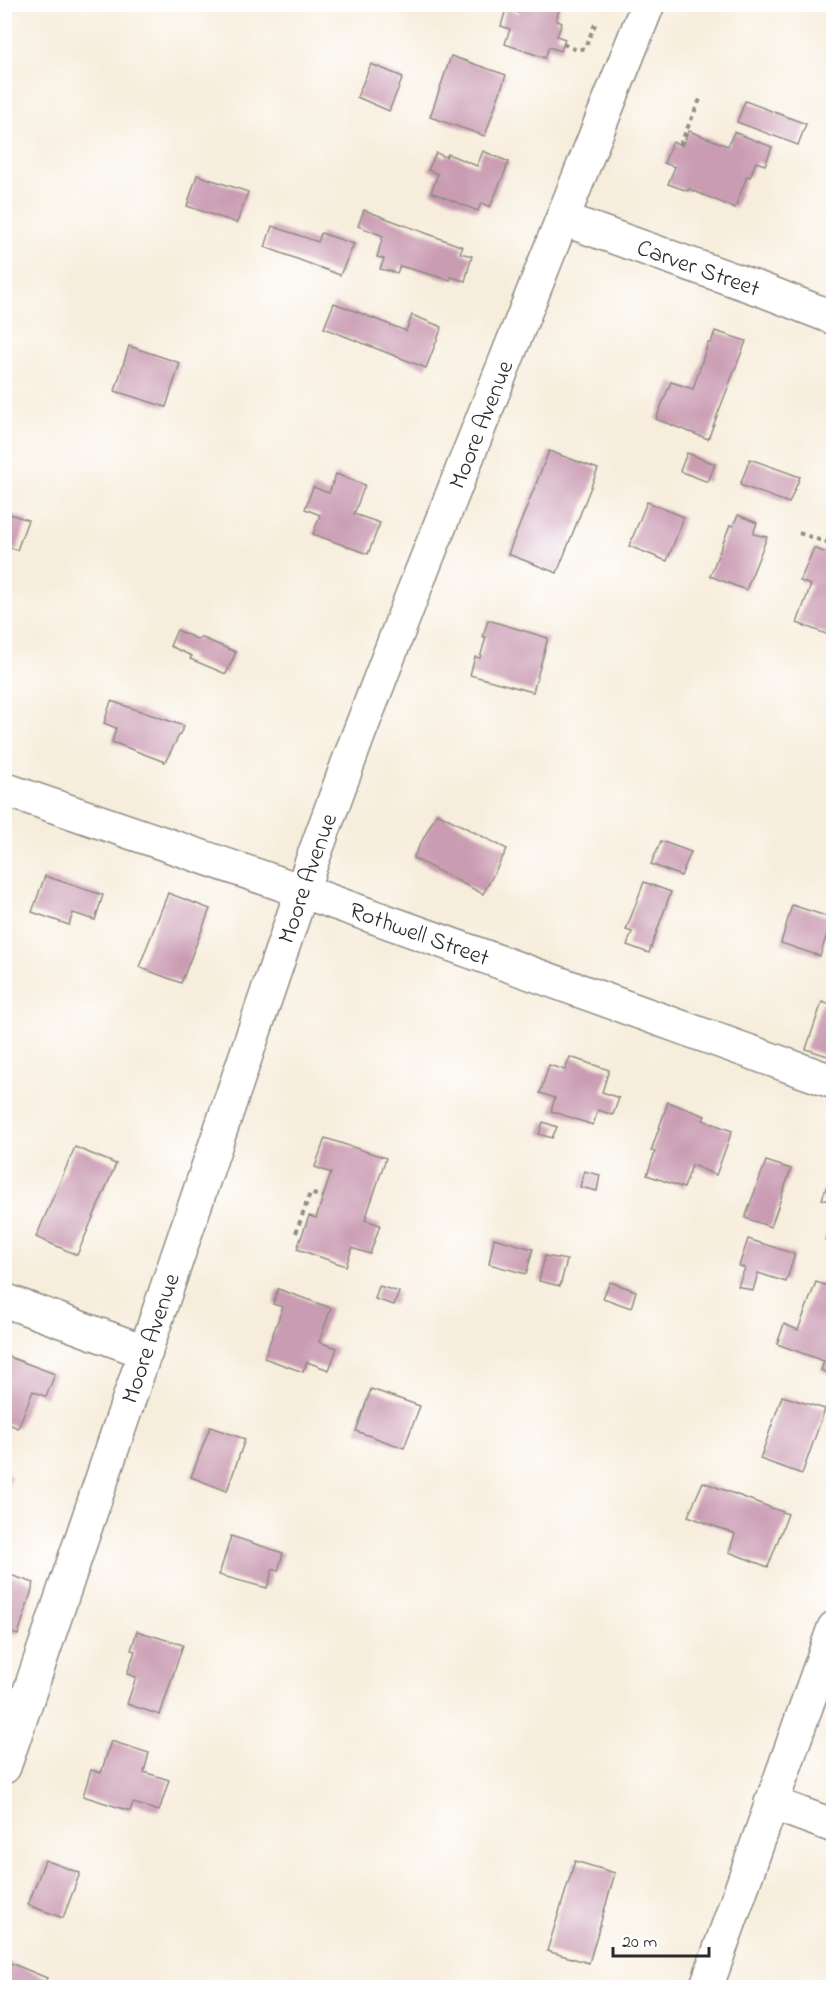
<svg xmlns="http://www.w3.org/2000/svg" width="838" height="1992" viewBox="0 0 838 1992" font-family="'Indie Flower',sans-serif">
<style>
.building{fill:#ca9cb2}
.lines{fill:none;stroke-linecap:round;stroke-linejoin:round}
.minor-casing{stroke:#918c84;stroke-width:36}
.path{stroke:#918c84;stroke-width:4;stroke-dasharray:4.5 4.5;stroke-linecap:butt}
.minor{stroke:#fff;stroke-width:33}
.labels{text-anchor:middle;stroke-width:4.5;stroke-linejoin:round;paint-order:stroke}
.street-label{font-size:24px;fill:#2b2b2b;stroke:#fff}
</style>
<rect width="100%" height="100%" fill="#fff"/>
<filter id="ink" filterUnits="userSpaceOnUse"><feTurbulence type="fractalNoise" baseFrequency=".0167" numOctaves="2"/><feDisplacementMap in="SourceGraphic" scale="12" xChannelSelector="R" yChannelSelector="G"/><feConvolveMatrix kernelMatrix="1 2 1 2 8 2 1 2 1" color-interpolation-filters="sRGB"/></filter>
<filter id="wash" filterUnits="userSpaceOnUse"><feTurbulence type="fractalNoise" baseFrequency=".008" numOctaves="4" result="noise"/><feDisplacementMap in="SourceGraphic" scale="24" xChannelSelector="R" yChannelSelector="G"/><feGaussianBlur stdDeviation="1.35" result="paint"/><feColorMatrix in="noise" values="0 0 0 0 0 0 0 0 0 0 0 0 0 0 0 0 0 1.4 0 .05"/><feComposite in="paint" operator="in"/></filter>
<g filter="url(#wash)">
<rect width="100%" height="100%" fill="#f7eddc"/>
<g id="blocks">
<g class="building">
<path d="M522 4H561L556 20 562 23 557 36 565 39 561 51 549 47 545 58 505 44 510 29 501 26 506 9 519 13Z"/>
<path d="M451 56 506 75 485 136 430 117Z"/>
<path d="M371 64 403 77 389 111 357 97Z"/>
<path d="M745 101 806 124 798 145 737 122Z"/>
<path d="M689 131 728 146 734 132 772 147 765 165 756 162 750 177 747 176 735 208 689 189 688 191 668 184 675 167 664 163 673 142 682 146Z"/>
<path d="M483 151 509 162 490 207 481 203 478 211 431 192 438 174 428 170 436 153 446 157 448 154 477 166Z"/>
<path d="M197 175 248 192 237 223 187 206Z"/>
<path d="M364 210 463 247 460 253 472 256 465 281 451 277 450 280 400 266 397 273 380 269 384 259 377 257 383 236 358 226Z"/>
<path d="M272 226 318 242 321 233 354 244 340 275 265 247Z"/>
<path d="M334 303 406 331 412 315 442 327 426 368 324 328Z"/>
<path d="M715 331 746 341 708 439 656 419 671 382 693 389 708 343H711Z"/>
<path d="M129 346 180 363 166 407 115 391Z"/>
<path d="M549 451 598 469 557 573 508 554Z"/>
<path d="M687 453 715 464 708 482 680 471Z"/>
<path d="M750 459 800 477 789 503 740 485Z"/>
<path d="M336 474 365 485 354 514 380 523 368 554 313 534 320 515 305 509 313 487 329 493Z"/>
<path d="M647 502 684 517 667 561 629 546Z"/>
<path d="M4 512 28 520 17 550 4 546Z"/>
<path d="M738 515 757 523 753 534 767 537 746 590 710 576 730 525 733 526Z"/>
<path d="M814 548 834 556V637L797 623 811 585 800 581Z"/>
<path d="M488 620 548 638 533 692 470 675 475 657 480 658 486 637H483Z"/>
<path d="M177 630 199 640 200 637 236 652 226 674 190 659 192 656 170 646Z"/>
<path d="M111 701 184 726 165 762 112 742 116 728 104 723Z"/>
<path d="M437 813 507 849 483 894 413 858Z"/>
<path d="M661 841 691 852 681 876 651 864Z"/>
<path d="M45 876 103 895 95 920 73 913 69 925 32 912Z"/>
<path d="M644 882 671 892 649 953 627 945 632 932 626 930Z"/>
<path d="M168 893 210 909 181 983 139 967Z"/>
<path d="M792 905 832 918 820 956 781 943Z"/>
<path d="M822 1002 834 1006V1058L806 1049Z"/>
<path d="M570 1057 609 1070 602 1092 619 1098 613 1115 598 1110 593 1125 551 1111 555 1098 540 1093 549 1065 565 1070Z"/>
<path d="M668 1102 705 1116 703 1120 732 1131 716 1175 692 1165 684 1188 647 1175 655 1152 651 1151Z"/>
<path d="M543 1122 557 1127 552 1138 539 1134Z"/>
<path d="M325 1138 386 1158 365 1220 380 1225 370 1254 352 1248 346 1266 297 1249 309 1216 316 1218 331 1173 315 1167Z"/>
<path d="M75 1147 116 1164 77 1255 36 1237Z"/>
<path d="M766 1161 791 1169 771 1227 745 1218Z"/>
<path d="M833 1168H834V1203L822 1199Z"/>
<path d="M584 1171 600 1175 597 1191 580 1187Z"/>
<path d="M833 1218H834V1243L825 1240Z"/>
<path d="M494 1238 533 1249 526 1274 489 1264Z"/>
<path d="M748 1239 795 1254 786 1282 758 1273 753 1291 738 1286 745 1268 739 1266Z"/>
<path d="M545 1256 567 1260 560 1286 539 1281Z"/>
<path d="M610 1282 636 1291 631 1308 603 1298Z"/>
<path d="M816 1282 834 1288V1363L829 1374 821 1370 824 1361 777 1344 784 1324 798 1330Z"/>
<path d="M379 1286 399 1292 394 1305 375 1299Z"/>
<path d="M278 1289 331 1308 319 1342 337 1348 329 1370 307 1362 303 1372 264 1358 283 1307 273 1304Z"/>
<path d="M4 1355 55 1374 46 1397 33 1391 18 1428 4 1422Z"/>
<path d="M371 1389 420 1406 404 1448 356 1431Z"/>
<path d="M782 1396 825 1409 802 1474 760 1459Z"/>
<path d="M210 1427 245 1439 227 1491 191 1477Z"/>
<path d="M4 1474 11 1476 5 1494H4Z"/>
<path d="M703 1482 788 1514 768 1567 729 1552 735 1534 688 1516Z"/>
<path d="M231 1536 283 1553 278 1571 273 1569 267 1588 219 1575Z"/>
<path d="M4 1573 34 1583 18 1635 4 1630Z"/>
<path d="M137 1631 183 1645 160 1715 127 1704 136 1677 127 1674 135 1651 131 1650Z"/>
<path d="M111 1741 149 1753 144 1772 169 1780 159 1811 133 1803 130 1811 83 1796 91 1770 101 1773Z"/>
<path d="M45 1860 80 1873 63 1918 28 1905Z"/>
<path d="M575 1861 615 1873 589 1963 547 1951Z"/>
<path d="M8 1962 47 1978 43 1988H4V1972Z"/>
</g>
</g>
</g>
<g filter="url(#ink)">
<use href="#blocks" fill-opacity="0" stroke="#918c84" stroke-width="1.5"/>
<g class="lines">
<defs>
<g id="minor">
<path id="s1" d="M563 219 765 291 834 318"/>
<path id="s2" d="M4 789 302 891 834 1082"/>
<path d="M4 1300 146 1352"/>
<path id="s3" d="M4 1767 312 861 358 736 413 593 648 4"/>
<path d="M771 1803 834 1826"/>
<path d="M706 1988 834 1628"/>
</g>
</defs>
<use href="#minor" class="minor-casing"/>
<g class="path">
<path d="M563 44 577 50 585 48 596 22"/>
<path d="M680 145 701 97"/>
<path d="M799 533 834 545"/>
<path d="M296 1233 310 1193 323 1197"/>
</g>
<use href="#minor" class="minor"/>
</g>
</g>
<g class="labels">
<g class="street-label">
<text dy="8" stroke="none"><textPath href="#s1" startOffset="144">Carver Street</textPath></text>
<text dy="8" stroke="none"><textPath href="#s3" startOffset="1425">Moore Avenue</textPath></text>
<text dy="8" stroke="none"><textPath href="#s3" startOffset="939">Moore Avenue</textPath></text>
<text dy="8" stroke="none"><textPath href="#s2" startOffset="440">Rothwell Street</textPath></text>
<text dy="8" stroke="none"><textPath href="#s3" startOffset="453">Moore Avenue</textPath></text>
</g>
</g>
<rect width="838" height="1992" fill="none" stroke="#fff" stroke-width="24"/>
<path d="M613 1947v9h96v-9" fill="none" stroke="#2b2b2b" stroke-width="3"/>
<text x="622" y="1947" font-size="18" fill="#2b2b2b" stroke="#ffffff" stroke-width="4.5" paint-order="stroke">20 m</text>
</svg>
